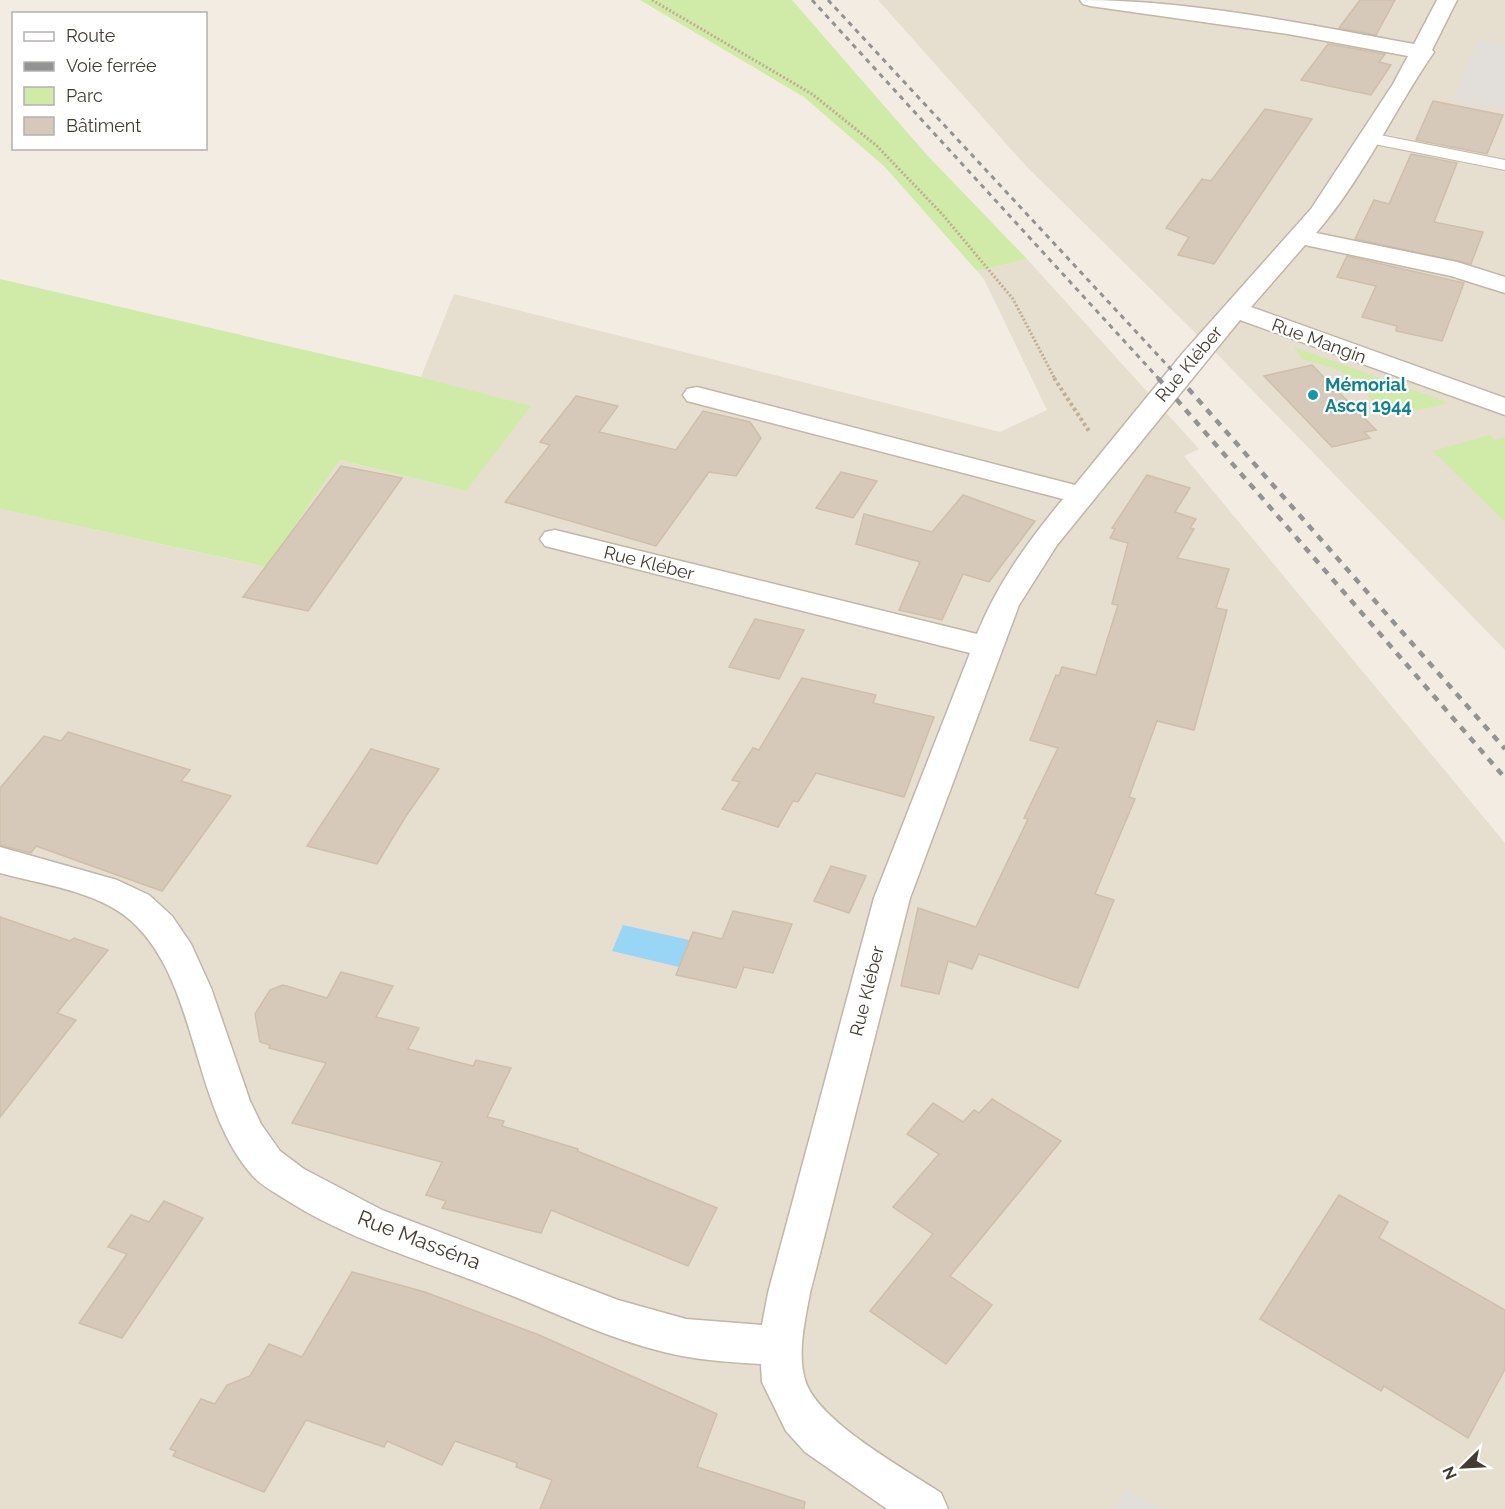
<svg xmlns="http://www.w3.org/2000/svg" width="1505" height="1509" viewBox="0 0 1505 1509" font-family="Raleway,sans-serif">
<style>
.residential{fill:#e6decf}
.green{fill:#d0eaa7}
.parking{fill:#e2dfdb}
.water{fill:#99d5f4}
.building{fill:#d7c9b9;stroke:#cfbea9;stroke-width:1.5}
.lines{fill:none;stroke-linecap:round;stroke-linejoin:round}
.pedestrian-casing{stroke:#c1b6a7;stroke-width:2}
.minor-casing{stroke:#c1b6a7;stroke-width:3}
.path-far1{stroke:#c1ae94;stroke-width:3;stroke-dasharray:2 2;stroke-linecap:butt}
.path{stroke:#c1ae94;stroke-width:4;stroke-dasharray:3 3;stroke-linecap:butt}
.pedestrian{fill:#fff;fill-rule:evenodd}
.minor{fill:#fff;fill-rule:evenodd}
.rail-far1{stroke:#939393;stroke-width:3;stroke-dasharray:5 5;stroke-linecap:butt}
.rail{stroke:#939393;stroke-width:4.5;stroke-dasharray:7 7;stroke-linecap:butt}
.culture-dot{fill:#0f9aa8;stroke:#fff;stroke-width:2}
.labels{text-anchor:middle;stroke-width:4.5;stroke-linejoin:round;paint-order:stroke}
.street-label{font-size:18px;fill:#443c32;stroke:#fff}
.culture-label{font-size:18px;font-weight:bold;fill:#0d838f;stroke:#fff;text-anchor:start}
.near-street-label{font-size:21px;fill:#443c32;stroke:#fff}
</style>
<rect width="100%" height="100%" fill="#f2ece2"/>
<g class="residential">
<path d="M878 0H1505V650L1222 359 1027 167Z"/>
<path d="M1027 259 1199 449 1184 456 1505 843V1509H0V509L265 567 340 460 466 491 530 406 421 377 454 294 1000 432 1047 410 984 279 977 271Z"/>
</g>
<g class="green">
<path d="M640 0H792L926 154 1027 259 977 271 885 167 804 97Z"/>
<path d="M0 279 421 377 531 406 466 491 340 460 266 567 0 509Z"/>
<path d="M1294 347 1449 403 1396 415 1383 410 1340 370 1302 359Z"/>
<path d="M1490 435 1495 440 1505 437V522L1433 451Z"/>
</g>
<g class="parking">
<path d="M1479 40 1505 45V110L1452 99Z"/>
<path d="M1126 1489 1159 1509H1114Z"/>
</g>
<path class="water" d="M623 925 689 940 679 967 612 951Z"/>
<g class="building">
<path d="M1360 0H1395L1376 35 1339 28Z"/>
<path d="M1328 44 1385 54 1379 62 1391 65 1371 95 1301 80Z"/>
<path d="M1433 101 1503 115 1487 154 1416 140Z"/>
<path d="M1265 109 1312 119 1214 264 1178 255 1189 237 1166 228 1202 179 1211 181Z"/>
<path d="M1411 154 1457 163 1434 222 1483 232 1471 264 1355 239 1374 200 1389 204Z"/>
<path d="M1347 256 1464 283 1442 341 1396 331 1397 326 1362 317 1376 286 1337 277Z"/>
<path d="M1312 365 1376 430 1364 432 1370 438 1332 447 1264 376Z"/>
<path d="M576 396 618 406 599 432 676 450 703 411 750 422 761 438 736 476 709 472 656 546 505 502 550 445 540 442Z"/>
<path d="M341 466 402 478 308 611 243 597Z"/>
<path d="M841 472 877 481 853 518 816 508Z"/>
<path d="M1147 475 1190 488 1175 512 1196 519 1190 528 1194 529 1177 558 1229 569 1216 608 1227 610 1194 730 1157 721 1129 797 1135 799 1095 894 1114 900 1078 988 979 954 972 969 948 961 939 994 901 986 918 908 976 927 1028 819 1024 818 1058 748 1030 740 1056 675 1059 676 1062 667 1096 675 1118 605 1112 604 1128 543 1110 538 1115 529 1112 528Z"/>
<path d="M963 495 1035 521 989 582 963 574 942 620 899 610 920 562 856 544 864 514 932 532Z"/>
<path d="M755 619 804 630 779 679 729 667Z"/>
<path d="M802 678 876 695 873 703 934 717 904 797 816 773 798 802 793 801 778 827 722 809 740 782 732 780 753 748 759 750Z"/>
<path d="M68 732 190 770 181 781 231 796 162 891 36 846 31 853 0 845V788L44 736 61 741Z"/>
<path d="M371 749 439 769 406 816 377 864 307 846Z"/>
<path d="M831 866 866 876 849 913 814 901Z"/>
<path d="M733 911 792 924 773 973 744 967 736 988 676 975 693 932 722 939Z"/>
<path d="M0 917 70 941 74 938 108 950 57 1013 76 1020 0 1117Z"/>
<path d="M341 972 393 986 376 1017 419 1028 408 1049 473 1066 476 1060 511 1068 487 1117 504 1121 502 1126 578 1149 577 1151 717 1208 688 1266 551 1210 541 1233 442 1208 446 1201 426 1195 442 1162 292 1123 326 1063 269 1048 270 1045 260 1042 255 1014 270 990 283 985 327 998Z"/>
<path d="M992 1099 1061 1141 950 1276 992 1305 946 1364 870 1311 933 1234 893 1207 939 1154 907 1134 933 1103 963 1122 974 1110 979 1113Z"/>
<path d="M1339 1195 1388 1222 1379 1238 1505 1310V1369L1468 1438 1384 1386 1381 1391 1260 1319Z"/>
<path d="M164 1201 203 1218 122 1338 79 1323 127 1254 108 1247 131 1215 149 1222Z"/>
<path d="M352 1272 425 1292 539 1335 717 1414 697 1467 805 1502 804 1509H540L552 1480 516 1467 517 1463 455 1441 442 1465 387 1441 384 1447 306 1420 264 1492 173 1456 176 1451 170 1449 201 1399 215 1404 227 1385 250 1376 269 1344 302 1357Z"/>
</g>
<g class="lines">
<defs>
<path id="pedestrian" d="M1370 133 1505 160V170L1364 142 1361 138 1364 134Z"/>
<path id="minor" d="M1080 0C1192 0 1304 24 1414 44L1437 0H1457L1432 50 1434 52C1394 110 1363 179 1316 233L1457 262 1505 277V293L1451 276 1305 245 1251 307 1505 398V415L1240 320 1057 545 1019 605 910 898 810 1293C805 1321 797 1352 805 1380 818 1422 904 1468 941 1493L948 1509H887L805 1452 786 1431 762 1382 761 1364C728 1362 695 1360 664 1352 605 1338 550 1310 495 1289 425 1261 351 1241 288 1201 276 1193 261 1186 252 1175 189 1104 199 972 124 915 90 890 40 884 0 873V847L117 880 149 895 172 916 191 944 211 988 250 1101 261 1124 280 1151 304 1169 382 1210 618 1300 686 1319 762 1325 768 1293 874 898 970 653 545 546 540 539 545 532 555 530 977 634C997 584 1029 540 1063 499L687 401 683 395 687 389 697 387 1075 485 1182 354 1311 209 1393 84 1408 56 1288 34 1090 6 1083 4Z"/>
</defs>
<use href="#pedestrian" class="pedestrian-casing"/>
<use href="#minor" class="minor-casing"/>
<path class="path-far1" d="M652 0 812 94 877 146 943 215 1013 299 1055 379"/>
<path class="path" d="M1054 378 1089 431"/>
<use href="#pedestrian" class="pedestrian"/>
<use href="#minor" class="minor"/>
<g class="rail-far1">
<path d="M812 0 1159 379"/>
<path d="M828 0 1180 379"/>
</g>
<g class="rail">
<path d="M1158 378 1505 778"/>
<path d="M1179 378 1505 749"/>
</g>
</g>
<circle class="culture-dot" cx="1313" cy="395" r="6"/>
<g class="labels">
<g class="street-label">
<text transform="translate(1319 341) rotate(20)" y="6">Rue Mangin</text>
<text transform="translate(1189 364) rotate(-50)" y="6">Rue Kléber</text>
<text transform="translate(649 563) rotate(14)" y="6">Rue Kléber</text>
<text transform="translate(867 991) rotate(-76)" y="6">Rue Kléber</text>
</g>
<g class="culture-label">
<text x="1325" y="391">Mémorial<tspan x="1325" dy="21">Ascq 1944</tspan></text>
</g>
<g class="near-street-label">
<text transform="translate(419 1240) rotate(21)" y="7">Rue Masséna</text>
</g>
</g>
<rect x="12" y="12" width="195" height="138" fill="#ffffff" stroke="#b4b1ad" stroke-width="1.5"/>
<rect x="24" y="32" width="30" height="9" fill="#ffffff" stroke="#b4b1ad" stroke-width="1.5"/>
<text x="66" y="42" font-size="18" fill="#443c32">Route</text>
<rect x="24" y="62" width="30" height="9" fill="#939393" stroke="#b4b1ad" stroke-width="1.5"/>
<text x="66" y="72" font-size="18" fill="#443c32">Voie ferrée</text>
<rect x="24" y="87" width="30" height="18" fill="#d0eaa7" stroke="#b4b1ad" stroke-width="1.5"/>
<text x="66" y="102" font-size="18" fill="#443c32">Parc</text>
<rect x="24" y="117" width="30" height="18" fill="#d7c9b9" stroke="#b4b1ad" stroke-width="1.5"/>
<text x="66" y="132" font-size="18" fill="#443c32">Bâtiment</text>
<g transform="translate(1463 1467) rotate(246)" stroke="#ffffff" stroke-width="4.5" paint-order="stroke">
<path d="M0-4.5L10 22L0 15L-10 22Z" fill="#443c32"/>
<text y="-9" font-size="16" font-weight="bold" text-anchor="middle" fill="#443c32">N</text>
</g>
</svg>
